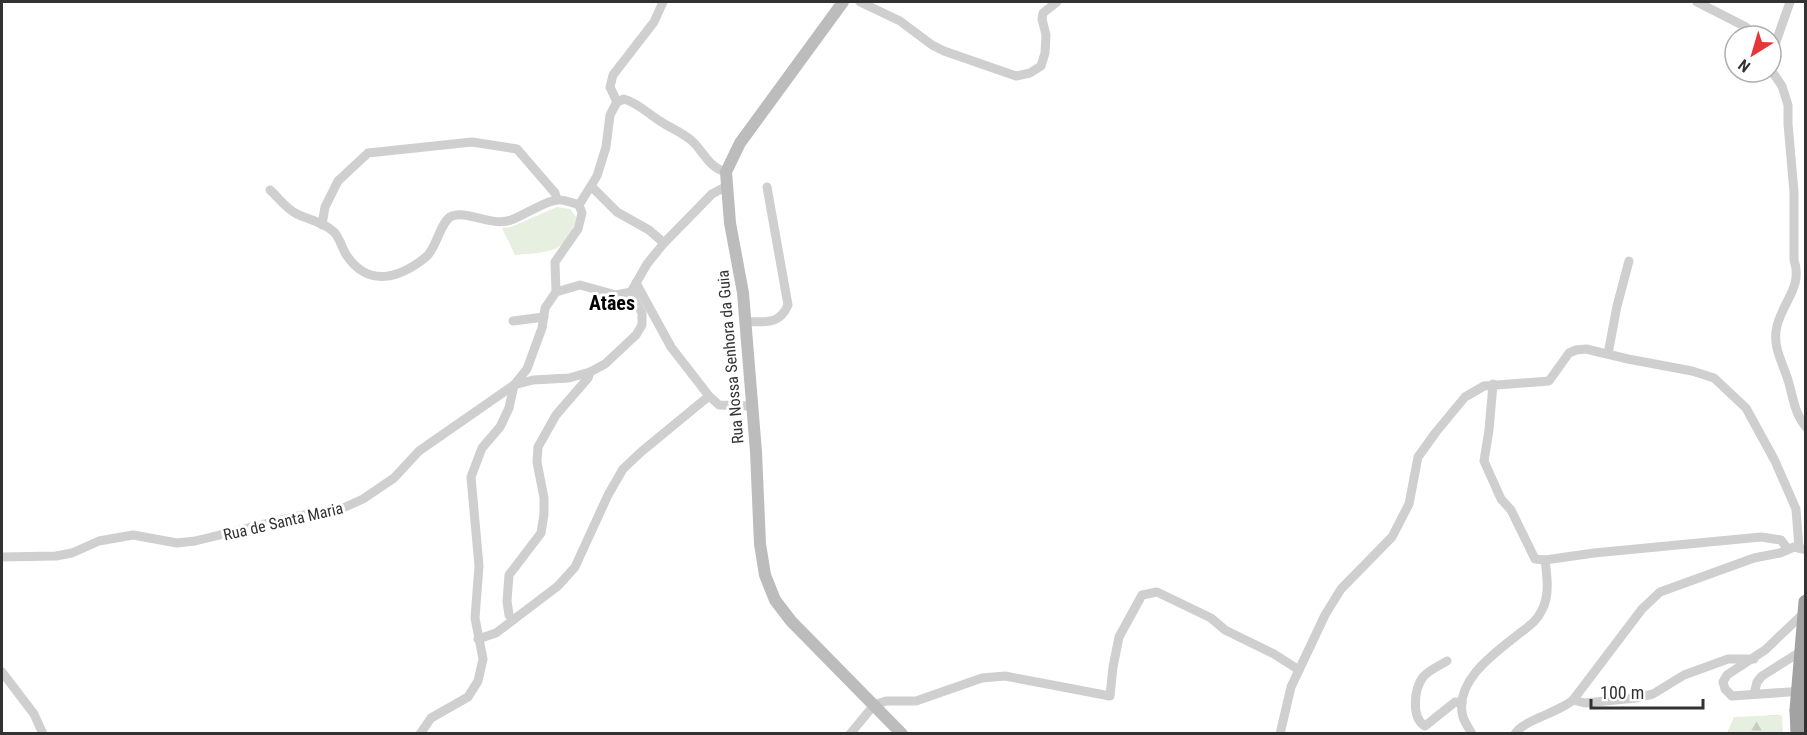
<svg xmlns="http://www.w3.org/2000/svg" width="1807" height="735" viewBox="0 0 1807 735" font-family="'Roboto Condensed',sans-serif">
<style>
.forest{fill:url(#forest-firs)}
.green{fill:#e7efe1}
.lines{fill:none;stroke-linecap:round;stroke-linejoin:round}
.minor{stroke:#cfcfcf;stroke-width:9}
.secondary{stroke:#bcbcbc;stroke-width:12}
.trunk{stroke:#a2a2a2;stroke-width:15}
.trunk-bridge{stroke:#a2a2a2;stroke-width:15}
.labels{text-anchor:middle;stroke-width:6;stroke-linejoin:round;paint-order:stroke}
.street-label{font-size:16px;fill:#323232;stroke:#fff}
.quarter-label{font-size:20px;font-weight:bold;fill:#000;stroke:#fff}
</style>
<defs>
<pattern id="forest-firs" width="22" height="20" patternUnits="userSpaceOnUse" patternTransform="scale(1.5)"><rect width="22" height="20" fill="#e7efe1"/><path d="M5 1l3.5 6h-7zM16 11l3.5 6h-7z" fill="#c7cdc2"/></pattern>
</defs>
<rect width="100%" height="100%" fill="#fff"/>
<path class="forest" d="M1782 715 1783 733H1727L1734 717Z"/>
<path class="green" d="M557 207 570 209 576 217C569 255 545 252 515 255L502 228 511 227Z"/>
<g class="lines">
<g class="minor">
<path d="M860 2 900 21 932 45 944 51 1016 76 1030 73 1041 66 1045 53 1046 35 1042 19 1043 13 1057 2"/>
<path d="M1697 2 1746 27 1752 36"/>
<path d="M1771 56 1790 2"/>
<path d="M1771 70 1782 86 1788 105V124L1794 192V260C1803 287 1783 301 1777 326 1772 346 1782 361 1788 380 1793 396 1794 413 1806 427"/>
<path d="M617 102 610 87 613 75 654 22 663 2"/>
<path d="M592 187 617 212 649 230 664 243"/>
<path d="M270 190C278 197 287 210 297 214 309 220 324 222 334 232 340 238 342 249 347 256 369 288 400 278 426 257 437 248 440 221 452 216 467 210 491 227 511 220 523 216 545 201 557 200 563 199 573 203 579 205L582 213 578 229 555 262 556 292 545 308 542 328 527 369 514 385 509 408 500 427 482 448 471 477 479 566 475 618 483 659 478 681 468 697 431 718 420 734"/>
<path d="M579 205 597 176 606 147 610 115 617 102 624 99C638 103 647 113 660 121 670 128 682 132 692 141 704 152 709 168 726 172"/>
<path d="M322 225 325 207 338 181 368 153 472 142 517 149 555 193 557 200"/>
<path d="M636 283 671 347 709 396 719 405 751 406"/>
<path d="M556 292 580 285 616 295 631 292"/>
<path d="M513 321 544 317"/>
<path d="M745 322C765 321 779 326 788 305L767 187"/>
<path d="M1608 354 1617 306 1629 261"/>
<path d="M1493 384 1489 430 1484 461 1501 499 1511 510 1535 559 1545 560 1594 553 1761 537 1781 540 1788 549"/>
<path d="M2 557 56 556 72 553 99 541 133 535 177 543 195 541 293 517 343 508 363 499 394 478 419 451 514 385 533 380 569 378 590 372 605 364 636 335 642 325V313L631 292 647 264 664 243 712 194 727 186"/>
<path d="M513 620 509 615 507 601 509 575 541 533 544 514V498L537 462 538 447 556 415 588 378 590 372"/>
<path d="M478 639 496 633 558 586 575 567 608 495 623 469 641 452 709 396"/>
<path d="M1447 661C1439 666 1429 670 1423 677 1414 689 1411 718 1425 726L1455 702 1462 703"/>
<path d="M2 672 34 714 43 734"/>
<path d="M1803 691 1732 696 1725 689 1723 682 1727 675 1765 650 1805 612"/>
<path d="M1754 694 1757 682 1762 676 1803 650"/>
<path d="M1573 700 1585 703 1636 698 1653 694 1684 675 1728 659H1754"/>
<path d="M850 734 874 705 886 701H916L982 678 1005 676 1110 696 1113 667 1119 637 1142 595 1157 592 1211 618 1225 630 1274 654 1299 670"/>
<path d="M1280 734 1291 687 1325 615 1341 589 1392 537 1409 504 1418 457 1436 432 1465 397 1484 386 1549 381 1569 353 1576 350 1586 349 1628 359 1692 371 1714 378 1746 408 1775 461 1796 509 1799 548"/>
<path d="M1472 734C1469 728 1465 723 1463 717 1453 681 1496 652 1520 633 1529 626 1537 621 1542 610 1550 595 1547 576 1545 560"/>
<path d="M1515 734C1521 721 1558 713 1573 700L1642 609 1660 592 1754 558 1780 553 1794 547 1806 550"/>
</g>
<path class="secondary" d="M843 2 740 143 726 172 730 223 743 293 756 452 760 544 765 575 775 600 791 621 902 734"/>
<path class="trunk" d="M1797 710 1798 734"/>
<path class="trunk-bridge" d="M1797 710 1806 602"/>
</g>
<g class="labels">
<g class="street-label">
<text transform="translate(730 357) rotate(-95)" y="6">Rua Nossa Senhora da Guia</text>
<text transform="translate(283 521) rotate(-13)" y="6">Rua de Santa Maria</text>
</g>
<g class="quarter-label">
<text x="612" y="310">Atães</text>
</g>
</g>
<rect width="1807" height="735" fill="none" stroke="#323232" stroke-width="6"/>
<g transform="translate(1753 54) rotate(217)"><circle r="28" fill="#ffffff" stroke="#adadad" stroke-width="1.5"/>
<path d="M0-4.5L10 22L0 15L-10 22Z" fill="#e93437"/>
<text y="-9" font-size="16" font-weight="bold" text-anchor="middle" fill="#323232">N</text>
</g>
<path d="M1591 699v9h112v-9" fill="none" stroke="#323232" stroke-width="3"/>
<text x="1600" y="699" font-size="18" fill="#323232" stroke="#ffffff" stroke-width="4.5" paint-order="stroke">100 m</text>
</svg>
